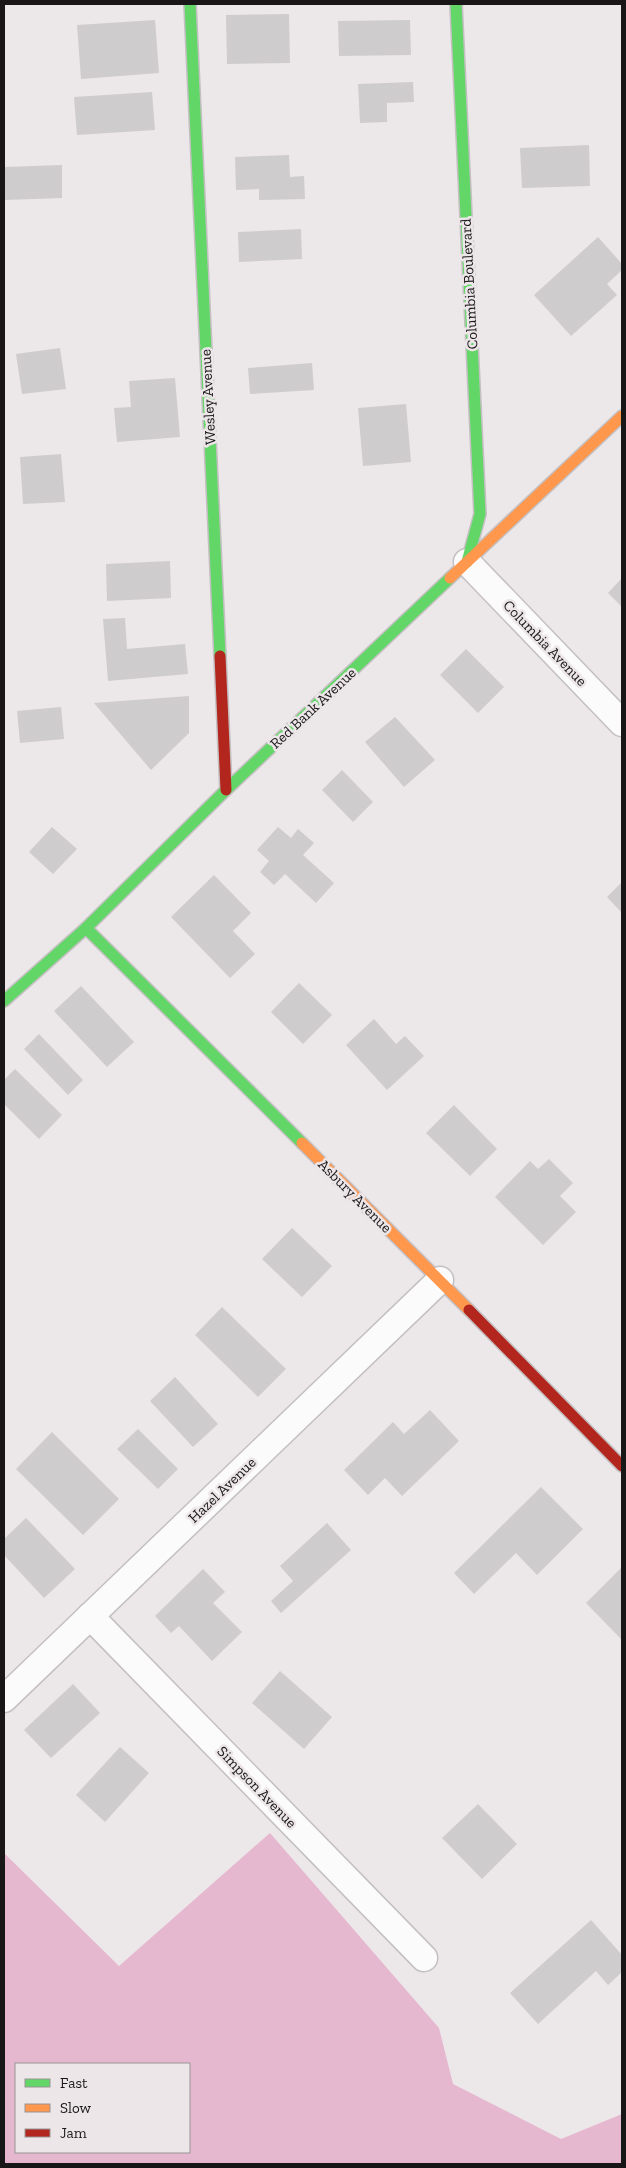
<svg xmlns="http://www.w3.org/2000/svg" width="626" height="2168" viewBox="0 0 626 2168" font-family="'Zilla Slab',serif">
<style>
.forest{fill:#e5b8cf;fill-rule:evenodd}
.building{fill:#cfccce}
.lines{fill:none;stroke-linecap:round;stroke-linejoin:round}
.street-casing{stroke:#c4c0c2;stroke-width:29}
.fast-casing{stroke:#c4c0c2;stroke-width:14}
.slow-casing{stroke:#c4c0c2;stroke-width:14}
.jam-casing{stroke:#c4c0c2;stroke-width:14}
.street{stroke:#fcfbfc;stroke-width:26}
.fast{stroke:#63d668;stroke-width:11}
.slow{stroke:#ff974d;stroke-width:11}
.jam{stroke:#b3261e;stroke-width:11}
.labels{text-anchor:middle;stroke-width:5;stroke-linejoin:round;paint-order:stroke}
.street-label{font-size:15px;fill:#181617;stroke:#ede6e9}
</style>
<rect width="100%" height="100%" fill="#ece7e9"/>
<path class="forest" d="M270 1833 439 2028 453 2084 561 2139 622 2114V2164H4V1853L119 1966ZM16 2064H189V2152H16Z"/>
<g class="building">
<path d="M289 14 290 63 227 64 226 15Z"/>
<path d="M155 20 159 73 81 79 77 25Z"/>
<path d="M410 20 411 55 339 56 338 21Z"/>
<path d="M413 82 414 102 387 103V122L360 123 358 84Z"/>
<path d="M152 92 155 130 77 135 74 97Z"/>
<path d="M589 145 590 186 522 188 520 148Z"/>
<path d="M289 155 290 177 304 176 305 199 259 200V189L236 190 235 157Z"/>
<path d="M62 165V198L4 200V167Z"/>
<path d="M301 229 302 259 239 262 238 232Z"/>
<path d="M598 237 622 264V270L607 284 617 295 571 336 534 295Z"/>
<path d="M60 348 66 389 22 394 16 354Z"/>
<path d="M312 363 314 390 250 394 248 368Z"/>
<path d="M175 378 180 437 117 442 114 408 131 407 129 381Z"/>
<path d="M406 404 411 462 363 466 358 408Z"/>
<path d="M61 454 65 502 23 504 20 457Z"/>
<path d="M170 561 171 598 107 601 106 564Z"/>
<path d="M622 578V607L608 593Z"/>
<path d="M125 618 127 649 185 644 188 674 108 681 103 619Z"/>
<path d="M466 649 504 687 478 713 440 675Z"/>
<path d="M189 696V733L151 770 94 703Z"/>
<path d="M61 707 64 739 20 743 17 711Z"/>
<path d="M395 717 435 760 404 787 365 742Z"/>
<path d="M342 770 373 802 353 822 322 790Z"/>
<path d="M52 827 77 849 53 874 29 852Z"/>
<path d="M278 827 291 838 298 829 314 843 303 855 334 883 316 903 285 874 274 885 260 872 269 861 257 850Z"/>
<path d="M214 875 251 913 233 931 255 954 230 978 171 917Z"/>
<path d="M622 882V913L607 897Z"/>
<path d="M299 983 332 1015 303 1044 271 1012Z"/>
<path d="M81 986 134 1042 107 1067 54 1011Z"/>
<path d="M374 1019 396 1044 405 1036 424 1056 387 1090 346 1045Z"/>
<path d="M39 1034 83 1080 68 1095 24 1049Z"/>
<path d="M15 1069 62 1115 39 1139 4 1104V1080Z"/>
<path d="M454 1105 497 1149 470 1176 426 1133Z"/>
<path d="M549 1159 573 1183 560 1196 576 1212 543 1245 495 1197 530 1161 538 1169Z"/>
<path d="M292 1228 332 1266 302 1297 262 1259Z"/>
<path d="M222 1307 286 1369 258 1397 195 1335Z"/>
<path d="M175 1377 218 1424 193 1447 150 1401Z"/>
<path d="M430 1410 459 1441 402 1496 385 1478 368 1495 344 1470 393 1422 404 1434Z"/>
<path d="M138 1429 178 1469 158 1489 117 1449Z"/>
<path d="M52 1432 119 1499 83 1535 16 1469Z"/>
<path d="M541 1487 583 1529 537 1575 516 1553 474 1594 454 1573Z"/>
<path d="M26 1518 75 1569 44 1598 4 1555V1539Z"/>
<path d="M327 1523 351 1550 281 1613 271 1601 293 1581 280 1566Z"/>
<path d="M621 1568 622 1569V1640L586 1603Z"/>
<path d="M203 1569 225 1592 213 1603 242 1632 212 1661 179 1626 171 1633 155 1616Z"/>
<path d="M280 1671 332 1717 304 1749 252 1703Z"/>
<path d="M73 1684 100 1713 51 1758 24 1730Z"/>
<path d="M120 1747 149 1773 105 1822 76 1795Z"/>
<path d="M478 1804 517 1844 482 1879 442 1838Z"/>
<path d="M591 1920 622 1955V1972L608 1985 596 1971 538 2024 510 1993Z"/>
</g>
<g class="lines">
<defs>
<g id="street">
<path d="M467 562 622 723"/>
<path d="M90 1616 424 1958"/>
<path d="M4 1699 440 1280"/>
</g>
<g id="fast">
<path d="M190 4 220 656"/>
<path d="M456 4 480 514 467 562"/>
<path d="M86 928 302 1143"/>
<path d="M4 1001 86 928 226 790 450 578"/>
</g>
<g id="slow">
<path d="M450 578 622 416"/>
<path d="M302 1143 469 1310"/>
</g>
<g id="jam">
<path d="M220 656 226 790"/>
<path d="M469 1310 622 1466"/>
</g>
</defs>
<use href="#street" class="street-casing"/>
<use href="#fast" class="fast-casing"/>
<use href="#slow" class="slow-casing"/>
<use href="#jam" class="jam-casing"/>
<use href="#street" class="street"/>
<use href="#fast" class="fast"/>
<use href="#slow" class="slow"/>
<use href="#jam" class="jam"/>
</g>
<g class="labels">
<g class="street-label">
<text transform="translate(469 284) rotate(-93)" y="5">Columbia Boulevard</text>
<text transform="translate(208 397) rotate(-93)" y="5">Wesley Avenue</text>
<text transform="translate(545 643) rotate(46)" y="5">Columbia Avenue</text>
<text transform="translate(313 708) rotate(-43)" y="5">Red Bank Avenue</text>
<text transform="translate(355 1196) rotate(45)" y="5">Asbury Avenue</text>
<text transform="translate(222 1490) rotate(-44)" y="5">Hazel Avenue</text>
<text transform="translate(257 1787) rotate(46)" y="5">Simpson Avenue</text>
</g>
</g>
<rect width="626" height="2168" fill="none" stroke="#181617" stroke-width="10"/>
<rect x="15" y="2063" width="175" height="90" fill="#ede6e9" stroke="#989395"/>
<rect x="25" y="2079" width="25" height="8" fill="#63d668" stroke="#989395"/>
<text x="60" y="2088" font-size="15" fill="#181617">Fast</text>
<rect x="25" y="2104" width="25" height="8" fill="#ff974d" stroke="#989395"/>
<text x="60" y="2113" font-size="15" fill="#181617">Slow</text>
<rect x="25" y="2129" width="25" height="8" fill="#b3261e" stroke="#989395"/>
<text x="60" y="2138" font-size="15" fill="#181617">Jam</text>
</svg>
